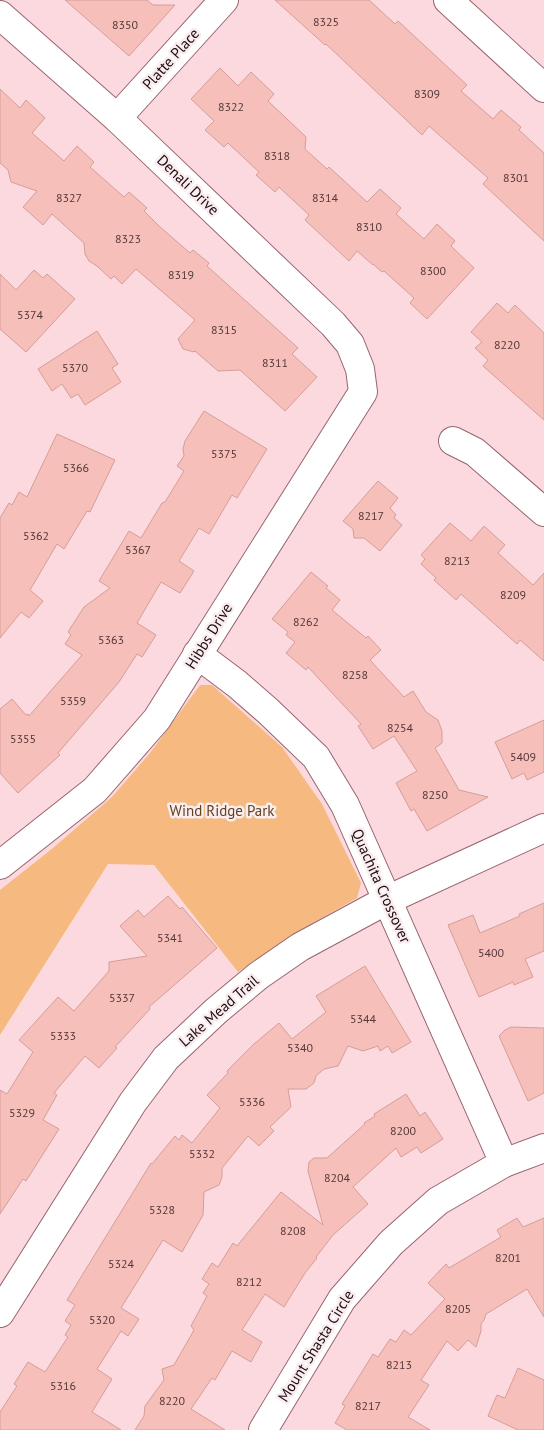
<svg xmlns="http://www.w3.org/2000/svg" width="544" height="1430" viewBox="0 0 544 1430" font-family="'PT Sans',sans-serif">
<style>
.green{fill:#f6ba80}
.building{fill:#f7bfb9;stroke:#d49e98}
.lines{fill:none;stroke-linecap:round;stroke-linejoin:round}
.minor-casing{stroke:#976570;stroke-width:30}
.minor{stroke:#fff;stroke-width:28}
.labels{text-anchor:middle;stroke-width:5;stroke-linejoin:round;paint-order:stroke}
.number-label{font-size:12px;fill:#54383a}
.street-label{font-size:15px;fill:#1e0b10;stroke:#f9edef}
.park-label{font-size:15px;fill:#624220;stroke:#f9edef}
</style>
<rect width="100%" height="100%" fill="#fcd9df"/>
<path class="green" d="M200 685H212L282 747 322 804 361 883 357 898 290 936 238 972 154 865 108 864 0 1035V890L53 848 112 797 150 753Z"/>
<g class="building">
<path d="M65 0H147L153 5H175L129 56Z"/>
<path d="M275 0H369L395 24 398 21 467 85 461 91 493 119 501 110 521 127 519 130 544 153V241L483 184 488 178 429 126 422 135 326 44 325 45Z"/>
<path d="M220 68 238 86 251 72 274 94 268 101 306 137 305 149 327 169 329 167 367 202 380 189 401 208 396 214 424 239 437 224 455 241 451 246 474 268 427 319 410 303 414 298 384 271 382 272 373 264V265L357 251 349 261 305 220 309 215 279 187 275 192 256 175 259 172 228 143 224 147 205 130 214 121 191 99Z"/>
<path d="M0 89 20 108 26 100 45 118 32 133 64 161 77 146 94 162 90 167 124 197 129 192 147 208 144 211 159 226 190 253 193 250 209 263 207 266 298 348 292 354 317 377 285 411 240 370 218 371 195 351 194 352 183 349 178 339 195 320 136 269 122 284 114 276 111 279 97 266 89 261 85 254 84 243 52 214 43 225 23 207 37 191 11 182 8 170 0 163Z"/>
<path d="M34 270 43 278 47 274 75 299 26 352 0 329V274L16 290Z"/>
<path d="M497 303 508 313 515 305 544 333V420L483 366 488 360 475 348 482 342 471 332Z"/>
<path d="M97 331 118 364 112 368 121 382 85 405 78 394 71 398 62 384 52 391 38 369Z"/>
<path d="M204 411 267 449 237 498 232 495 209 534 199 528 179 561 194 571 180 593 161 582 137 623 156 635 142 657 137 654 119 682 58 753 60 755 18 793 0 773V709L12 699 26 715 28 714 29 716 82 655 65 644 71 635 68 632 84 607 110 588 99 581 129 531 141 538 162 503 165 502 184 471 177 466 184 456 183 449 185 441Z"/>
<path d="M57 434 115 460 90 512 87 511 64 549 57 544 30 590 43 601 29 618 21 612 0 638V518L9 503 12 505 19 492 27 497Z"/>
<path d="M378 481 398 498 390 508 396 515 394 518 402 525 380 551 364 538H354L353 529 343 521Z"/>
<path d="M450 523 471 541 484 526 505 545 498 553 533 585 544 573V661L520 640 517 644 461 594 456 600 434 580 436 578 421 564 425 559 421 555Z"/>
<path d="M311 572 328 586 326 588 340 600 332 610 366 638 368 636 381 650 370 660 404 697 413 691 426 712 438 720 442 731V743L435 748 459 790 488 797 427 831 414 809 411 811 396 783 417 771 394 736 373 749 358 726 361 724 308 667 306 670 286 653 295 642 286 635 288 632 272 619Z"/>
<path d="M544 720V772L527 780 524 773 512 779 495 742Z"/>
<path d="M168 896 180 909 182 907 217 948 149 1007 150 1009 115 1047 117 1048 99 1068 85 1056 54 1093 57 1095 43 1120 59 1129 26 1181 23 1179 0 1214V1090L7 1094 33 1052 19 1040 58 997 74 1011 109 971V962L147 956 120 926 138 910 144 917Z"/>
<path d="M544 903V951L525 959 533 977 514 985 513 982 479 997 448 925 473 915 480 933 520 916 519 914Z"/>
<path d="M365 966 411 1042 392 1053 388 1046 380 1051 378 1046 363 1051 348 1046 338 1066 324 1069 316 1076 314 1083 306 1089H288L291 1107 270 1127 274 1131 259 1146 248 1136 222 1168V1177L219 1185 204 1192 203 1215 182 1252 163 1240 121 1308 139 1319 128 1336 121 1331 97 1369 112 1379 92 1412 121 1430H0V1412L17 1386 14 1384 28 1362 45 1372 68 1337 65 1335 71 1325 65 1321 75 1305 67 1300 151 1163 152 1164 175 1136 179 1140 182 1135 192 1143 220 1108 207 1095 228 1073 227 1071 254 1044 279 1023 292 1039 326 1012 316 996Z"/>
<path d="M511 1027 544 1028V1093L528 1101 499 1036 505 1030Z"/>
<path d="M406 1094 420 1116 425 1112 443 1139 421 1153 417 1147 401 1157 396 1148 353 1187 368 1204 333 1235 316 1257 317 1258 305 1273 284 1307 265 1294 242 1330 262 1342 251 1362 232 1351 215 1380 212 1378 191 1409 225 1430H135L144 1416 145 1406 164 1380 162 1369 174 1365 194 1330 191 1326 207 1296 203 1293 209 1284 202 1279 212 1263 218 1267 233 1243 237 1246 281 1192 323 1225 308 1171 309 1162 314 1158H327L365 1124 364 1123 375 1116 374 1114Z"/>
<path d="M517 1218 523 1227 544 1218V1317L527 1289 486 1314 484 1320 481 1324V1331L476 1347 468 1340 458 1351 447 1341 421 1380 429 1385 408 1417 430 1430H347L335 1423 345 1406 342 1404 373 1354 378 1357 390 1339 396 1342 404 1330 411 1335 445 1299 428 1283 446 1264 449 1268 501 1237 497 1230Z"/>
<path d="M518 1368 544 1380V1430H518L488 1416 497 1395 505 1398Z"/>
</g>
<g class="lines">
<defs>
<g id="minor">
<path d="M448 0 544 88"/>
<path d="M0 15 117 118 333 324 350 344 360 369 363 392 157 719 95 790 0 865"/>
<path d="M117 118 224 0"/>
<path d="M453 441 475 452 544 512"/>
<path d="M197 654 237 684 268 711 316 757 345 805 504 1163"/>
<path d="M0 1313 133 1102 166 1058 216 1011 258 976 300 947 387 900 544 828"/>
<path d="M263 1430 342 1299 391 1243 438 1201 504 1163 544 1148"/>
</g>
</defs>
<use href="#minor" class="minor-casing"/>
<use href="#minor" class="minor"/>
</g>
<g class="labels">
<g class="number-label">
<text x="326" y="26">8325</text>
<text x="125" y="29">8350</text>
<text x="427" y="98">8309</text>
<text x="231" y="111">8322</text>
<text x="277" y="160">8318</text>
<text x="516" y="182">8301</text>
<text x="69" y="202">8327</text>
<text x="325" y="202">8314</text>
<text x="369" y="231">8310</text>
<text x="128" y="243">8323</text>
<text x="433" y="275">8300</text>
<text x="181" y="279">8319</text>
<text x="30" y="319">5374</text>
<text x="224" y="334">8315</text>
<text x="507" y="349">8220</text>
<text x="275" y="367">8311</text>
<text x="75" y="372">5370</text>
<text x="224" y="458">5375</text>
<text x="76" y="472">5366</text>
<text x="371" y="520">8217</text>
<text x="36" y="540">5362</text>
<text x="138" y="554">5367</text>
<text x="457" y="565">8213</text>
<text x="513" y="599">8209</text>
<text x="306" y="626">8262</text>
<text x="111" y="644">5363</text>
<text x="355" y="679">8258</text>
<text x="73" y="705">5359</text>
<text x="400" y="732">8254</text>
<text x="23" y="743">5355</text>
<text x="523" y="761">5409</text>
<text x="435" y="799">8250</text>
<text x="170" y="942">5341</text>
<text x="491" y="957">5400</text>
<text x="122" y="1002">5337</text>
<text x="363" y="1023">5344</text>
<text x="63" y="1040">5333</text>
<text x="300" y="1052">5340</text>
<text x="252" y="1106">5336</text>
<text x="22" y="1117">5329</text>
<text x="403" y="1135">8200</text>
<text x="202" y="1158">5332</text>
<text x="337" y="1182">8204</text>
<text x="162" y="1214">5328</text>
<text x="293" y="1235">8208</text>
<text x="508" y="1262">8201</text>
<text x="121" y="1268">5324</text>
<text x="249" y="1286">8212</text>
<text x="458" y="1313">8205</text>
<text x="102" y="1324">5320</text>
<text x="399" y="1369">8213</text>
<text x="63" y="1390">5316</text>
<text x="172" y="1405">8220</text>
<text x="368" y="1410">8217</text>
</g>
<g class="street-label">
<text transform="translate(171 59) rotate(-48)" y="5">Platte Place</text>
<text transform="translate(188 185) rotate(44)" y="5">Denali Drive</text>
<text transform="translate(209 636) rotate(-58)" y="5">Hibbs Drive</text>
<text transform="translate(381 886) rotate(66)" y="5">Quachita Crossover</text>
<text transform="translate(219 1011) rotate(-41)" y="5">Lake Mead Trail</text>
<text transform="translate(316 1346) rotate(-58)" y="5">Mount Shasta Circle</text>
</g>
<g class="park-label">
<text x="222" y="816">Wind Ridge Park</text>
</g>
</g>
</svg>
